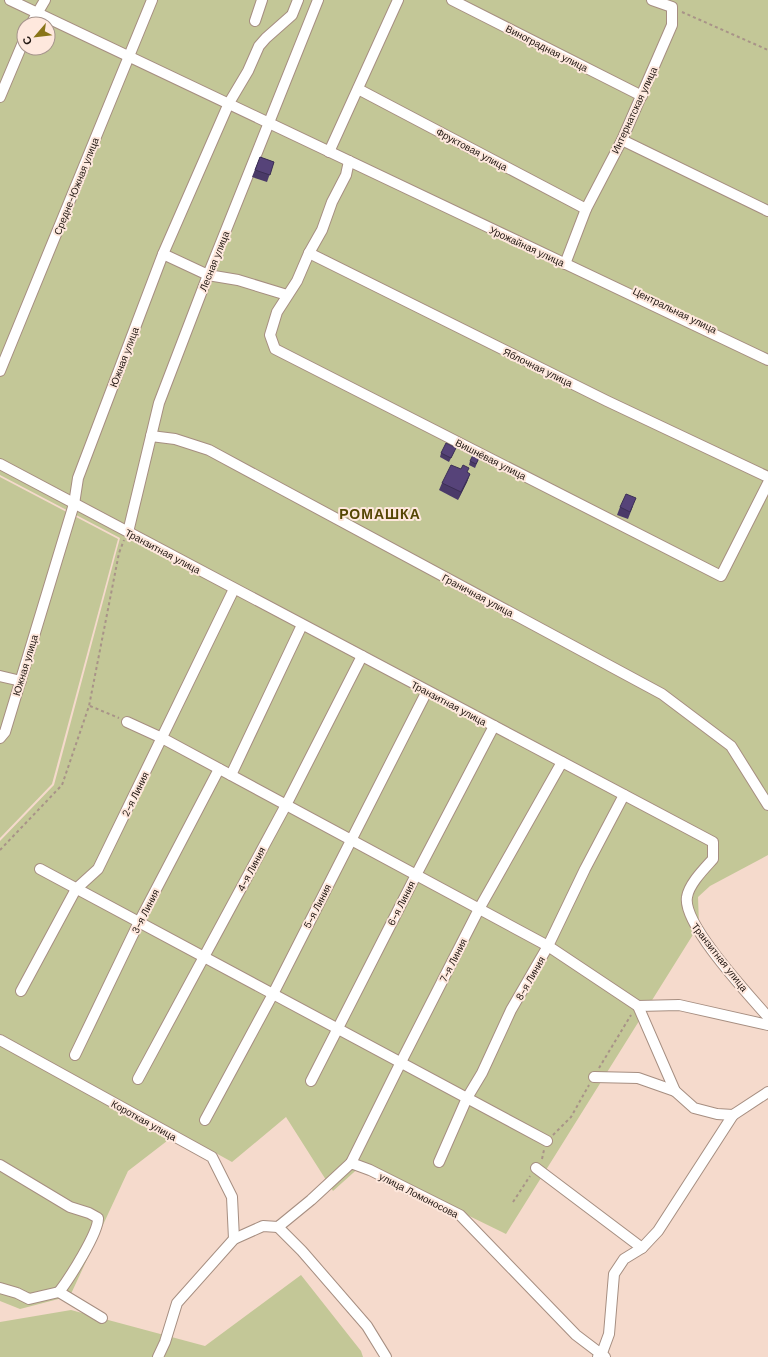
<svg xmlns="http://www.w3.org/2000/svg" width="768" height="1357" viewBox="0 0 768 1357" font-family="'DM Sans',sans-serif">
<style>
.green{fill:#c3c797;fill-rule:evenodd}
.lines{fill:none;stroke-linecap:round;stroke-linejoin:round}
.minor-casing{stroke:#a68e81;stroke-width:12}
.path{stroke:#a89388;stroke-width:2;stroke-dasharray:3 3;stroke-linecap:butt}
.minor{stroke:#fff;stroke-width:10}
.wall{fill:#4a3a68}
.shaded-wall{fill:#3c2f55}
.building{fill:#564379;stroke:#3c2f55}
.labels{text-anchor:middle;stroke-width:4;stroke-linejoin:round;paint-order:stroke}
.street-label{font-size:10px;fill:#211712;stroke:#fee8dd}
.district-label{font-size:14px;font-weight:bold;letter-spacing:1px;fill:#544603;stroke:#fee8dd}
</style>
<rect width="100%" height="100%" fill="#f5dacc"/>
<g class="green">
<path d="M0 0H768V855L710 886 698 897 699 925 506 1234 363 1164 333 1191 286 1117 232 1162 0 1034V841L54 785 120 538 0 475ZM24 24H48V48H24Z"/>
<path d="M0 477 118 539 52 784 0 838Z"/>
<path d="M0 1037 176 1134 128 1171 70 1296 20 1309 0 1301Z"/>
<path d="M301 1275 361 1351 363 1357H0V1322L71 1310 205 1346Z"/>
</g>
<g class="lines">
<defs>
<g id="minor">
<path d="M10 0 768 360"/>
<path d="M452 0 642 96"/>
<path d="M255 21 262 0"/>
<path d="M31 24 45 0"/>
<path d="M358 89 586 209"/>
<path d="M0 97 24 40"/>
<path d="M622 140 768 211"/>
<path d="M329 152 398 0"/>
<path d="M349 161 346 175 332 202 322 230 309 253 297 281 277 312 270 335 275 349 721 576 768 483"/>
<path d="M309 253 607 401 768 477"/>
<path d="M163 254 208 275 238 280 287 295"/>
<path d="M565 264 586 209 622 140 672 25V7L652 0"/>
<path d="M0 371 152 0"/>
<path d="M151 436 175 439 209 450 662 694 731 746 768 805"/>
<path d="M0 464 713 842V859C704 869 689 884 687 897 682 924 749 995 768 1017"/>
<path d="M129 528 159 403 208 275 318 0"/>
<path d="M0 676 21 681"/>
<path d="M127 722 162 738 548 946 638 1006 679 1005 768 1025"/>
<path d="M0 738 5 732 74 504 78 478 163 254 229 103 248 71 259 46 266 38 292 15 298 0"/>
<path d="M231 775 302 625"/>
<path d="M40 869 547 1141"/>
<path d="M21 991 76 889 98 869 234 589"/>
<path d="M638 1006 675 1091 694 1108 717 1114 733 1115 768 1092"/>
<path d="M0 1040 212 1157 232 1197 234 1239"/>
<path d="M75 1055 139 922 219 769"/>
<path d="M594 1077 638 1078 675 1091"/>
<path d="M138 1079 286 805 362 656"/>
<path d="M311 1081 416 875 494 726"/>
<path d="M205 1120 273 994 427 691"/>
<path d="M439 1162 467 1098 482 1073 511 1010 548 946 585 869 624 795"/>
<path d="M351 1163 401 1062 479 909 562 762"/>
<path d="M0 1165 70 1207 89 1213 98 1218C99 1232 69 1279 59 1292"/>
<path d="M536 1168 642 1248"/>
<path d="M278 1227 302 1251 367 1326 386 1357"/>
<path d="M0 1288 17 1293 29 1299 59 1292"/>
<path d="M59 1292 102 1318"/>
<path d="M158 1357 165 1342 177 1303 234 1239 263 1226 278 1227 311 1200 351 1163 370 1170 460 1215 576 1335 605 1357"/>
<path d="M598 1357 602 1353 609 1334 614 1274 624 1259 642 1248 658 1231 733 1115"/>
</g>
</defs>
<use href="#minor" class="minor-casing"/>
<g class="path">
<path d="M682 12 768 50"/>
<path d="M90 706 119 718"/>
<path d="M0 850 62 785 89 706 119 553 124 540"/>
<path d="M599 1068 631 1015"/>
<path d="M553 1135 571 1117 589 1085"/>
<path d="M542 1159 544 1150"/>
<path d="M513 1202 530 1176"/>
</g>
<use href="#minor" class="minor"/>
</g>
<g class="wall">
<path d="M260 157 274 162 267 182 252 177Z"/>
<path d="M454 452 449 462 440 457 441 453Z"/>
<path d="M480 456 475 468 469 465 470 461Z"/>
<path d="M467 472 470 474 467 482 458 500 439 490 442 483Z"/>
<path d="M633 506 628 519 617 515 620 507Z"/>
</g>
<path class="shaded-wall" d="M470 474 467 482 458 500 461 492Z"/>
<g class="building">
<path d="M260 157 274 162 270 175 255 170Z"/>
<path d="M446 443 456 448 451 458 441 453Z"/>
<path d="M474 453 480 456 476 464 470 461Z"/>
<path d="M451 465 461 469 463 465 469 468 467 472 470 474 461 492 442 483Z"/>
<path d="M626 494 636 498 630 512 620 507Z"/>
</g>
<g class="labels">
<g class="street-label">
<text transform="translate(547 48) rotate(27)" y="4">Виноградная улица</text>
<text transform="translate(634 110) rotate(-65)" y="4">Интернатская улица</text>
<text transform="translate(472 149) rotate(28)" y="4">Фруктовая улица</text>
<text transform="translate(76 186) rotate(-68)" y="4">Средне-Южная улица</text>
<text transform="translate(527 246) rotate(25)" y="4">Урожайная улица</text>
<text transform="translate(214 261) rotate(-68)" y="4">Лесная улица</text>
<text transform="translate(675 310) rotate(26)" y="4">Центральная улица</text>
<text transform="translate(124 357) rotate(-69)" y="4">Южная улица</text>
<text transform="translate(538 367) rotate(26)" y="4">Яблочная улица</text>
<text transform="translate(491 459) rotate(27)" y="4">Вишнёвая улица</text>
<text transform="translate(163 551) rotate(28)" y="4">Транзитная улица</text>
<text transform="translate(478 595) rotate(28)" y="4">Граничная улица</text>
<text transform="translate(25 665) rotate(-73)" y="4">Южная улица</text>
<text transform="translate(449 703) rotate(28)" y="4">Транзитная улица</text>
<text transform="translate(135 794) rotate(-64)" y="4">2-я Линия</text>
<text transform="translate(251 869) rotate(-62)" y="4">4-я Линия</text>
<text transform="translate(401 903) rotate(-63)" y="4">6-я Линия</text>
<text transform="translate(317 906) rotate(-63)" y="4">5-я Линия</text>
<text transform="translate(145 911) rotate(-63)" y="4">3-я Линия</text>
<text transform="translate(720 957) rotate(52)" y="4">Транзитная улица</text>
<text transform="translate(453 960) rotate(-63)" y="4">7-я Линия</text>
<text transform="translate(530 978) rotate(-60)" y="4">8-я Линия</text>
<text transform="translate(144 1120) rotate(29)" y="4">Короткая улица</text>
<text transform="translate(419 1195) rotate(27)" y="4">улица Ломоносова</text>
</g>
<g class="district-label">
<text x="380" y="519">РОМАШКА</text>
</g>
</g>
<g transform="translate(36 36) rotate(242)"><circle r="19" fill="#fee8dd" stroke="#a6948c"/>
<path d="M0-3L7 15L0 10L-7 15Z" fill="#897518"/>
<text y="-6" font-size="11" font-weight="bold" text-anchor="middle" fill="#211712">С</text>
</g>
</svg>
